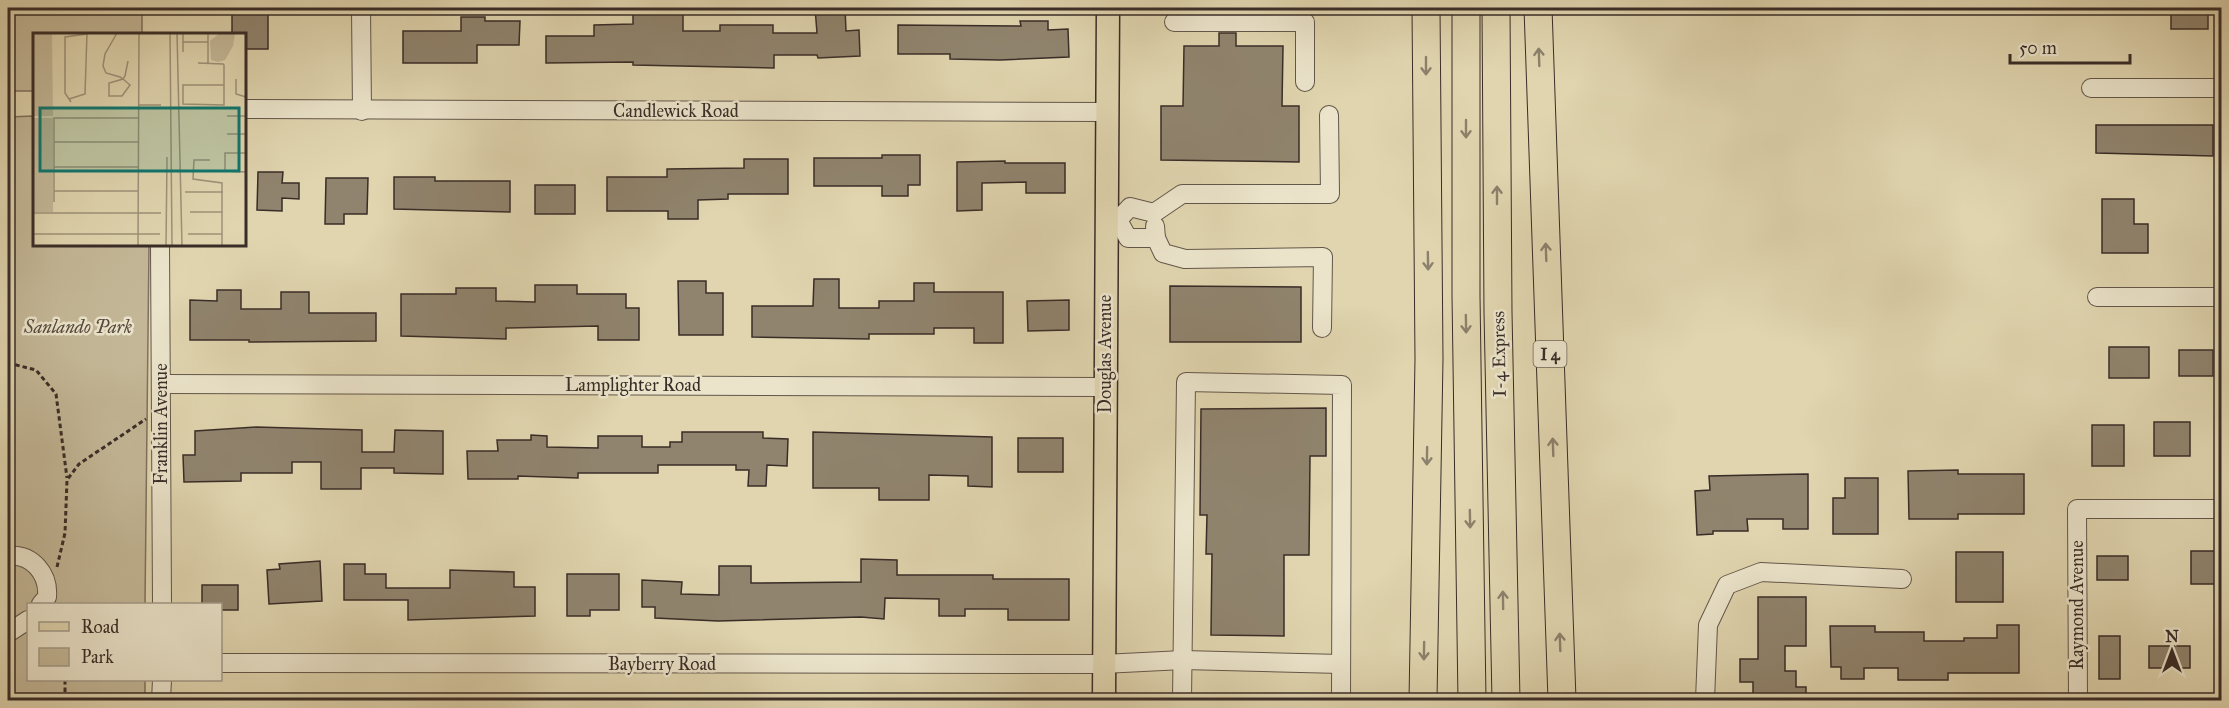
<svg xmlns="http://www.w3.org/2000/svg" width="2229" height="708" viewBox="0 0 2229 708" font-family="'IM FELL Great Primer',serif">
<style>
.green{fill:#c4b898;stroke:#7e7260;stroke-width:1.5}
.building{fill:#90846e;stroke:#392d28;stroke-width:1.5}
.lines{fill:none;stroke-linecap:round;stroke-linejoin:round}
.minor-casing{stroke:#63574a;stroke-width:20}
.major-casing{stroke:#392d28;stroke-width:25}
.highway-casing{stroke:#392d28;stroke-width:29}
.path{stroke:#392d28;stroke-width:3;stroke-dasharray:4.5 3;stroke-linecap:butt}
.minor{stroke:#ebe4cb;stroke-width:18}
.major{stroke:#e0d5af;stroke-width:22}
.highway{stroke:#e0d5af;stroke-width:27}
.oneway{stroke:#8c816c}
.labels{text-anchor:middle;stroke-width:5;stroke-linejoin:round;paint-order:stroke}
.shield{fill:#ebe4cb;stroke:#6e6459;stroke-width:1.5}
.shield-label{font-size:16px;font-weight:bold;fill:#392d28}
.street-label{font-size:18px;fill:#392d28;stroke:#ebe4cb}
.park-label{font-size:18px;font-style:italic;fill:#55493e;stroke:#ebe4cb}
.inset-road{fill:none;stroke:#9d9279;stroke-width:1.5}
.view{fill:#0f766e;fill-opacity:0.15;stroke:#0f766e;stroke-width:3}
.inset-edge{fill:none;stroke:#392d28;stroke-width:3}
</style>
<rect width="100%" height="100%" fill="#e0d5af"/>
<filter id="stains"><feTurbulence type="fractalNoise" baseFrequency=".00333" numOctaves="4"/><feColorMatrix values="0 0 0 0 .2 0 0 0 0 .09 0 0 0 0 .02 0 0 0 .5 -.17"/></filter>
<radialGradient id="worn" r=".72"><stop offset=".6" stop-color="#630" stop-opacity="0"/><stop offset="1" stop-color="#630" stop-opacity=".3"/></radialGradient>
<g class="green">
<path d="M8 8H142V34H34V91H8Z"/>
<path d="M34 116V244L149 245 145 604H28V680H145V700H8V117Z"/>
</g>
<g class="building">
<path d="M815 8H845L846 31 859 30 860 56 818 58 817 55H774V68L633 65V62L546 63V36H594V25L633 24V11H683V31H720V25H773V33H817Z"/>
<rect x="2171" y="8" width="37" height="21"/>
<path d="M232 10H268V49H244V34H232Z"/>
<path d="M461 17H485V21H520L519 45H477V63H403V31H461Z"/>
<path d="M1020 21H1048V30L1068 29 1069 57 1000 60 950 59V54H898V25L1021 26Z"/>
<path d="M1219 33H1236V46H1283L1282 106H1299V162L1161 160V106H1183L1184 46H1219Z"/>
<path d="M2096 125H2213V156L2096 153Z"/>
<path d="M882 155H920V185H908V196H882V186H814V158H882Z"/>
<path d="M744 159H788V194H728V199L698 200V219H668V211H607V177H667V169L744 168Z"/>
<path d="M1005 161V163H1065V193H1026V182L982 183V210L957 211V162Z"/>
<path d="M258 172H283L282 183H299V199L282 198V211L257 210Z"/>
<path d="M394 177H435V181H510V212L394 209Z"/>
<path d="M326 178H368L367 214H344V224H325Z"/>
<rect x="535" y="185" width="40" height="29"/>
<path d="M2102 199H2134V224H2148V253H2102Z"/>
<path d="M814 279H839V308H879V301H914V283H934V292H1003V343H974V328H934V334H869V339L752 337V306H813Z"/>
<path d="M678 281H706V293H723V335H679Z"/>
<path d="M535 285H577V294H626V308H639V340H598V326L506 328V339L401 336V294H456V288H496V301L535 302Z"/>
<path d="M1170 286 1301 287V342H1170Z"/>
<path d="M217 290H241V309H281V292H309V313H376V341L249 342V340H190V300L217 301Z"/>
<path d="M1069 300V330L1028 331 1027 301Z"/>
<rect x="2109" y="347" width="40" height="31"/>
<rect x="2179" y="350" width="34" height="26"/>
<path d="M1326 408V456H1310L1309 555H1284V636L1211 635 1212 554H1206L1207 515H1200L1201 409Z"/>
<rect x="2154" y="422" width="36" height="34"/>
<rect x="2092" y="425" width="32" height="41"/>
<path d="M256 427 362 430V452H394L395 430 443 431V474L394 473V468H361V489H321V462H292V473H241V481L184 482 183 455H195V431Z"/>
<path d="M682 432H763V438L788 439 787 466 767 465 766 486H748L749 470H736V465H658V473H578V478L518 476V479H468L467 451H498L497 440H531V435L547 436V447L598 448V436H642V447H670V442H682Z"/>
<path d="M813 432 992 437V487L968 486V476L929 475V500H879V488H813Z"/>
<rect x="1018" y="438" width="45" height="34"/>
<path d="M1958 470V474H2024V514H1958V519H1909L1908 471Z"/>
<path d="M1808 474V529H1783V519H1747L1748 531H1713V534L1697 535 1695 491 1710 490 1709 476Z"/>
<path d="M1845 478H1878V534H1833V498H1845Z"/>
<rect x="2191" y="551" width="31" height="33"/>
<rect x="1956" y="552" width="47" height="50"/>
<rect x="2097" y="556" width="31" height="24"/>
<path d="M861 559 897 560V575H993V579H1069V620H1008V609H965V616H939V599L885 598 884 619 861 617 718 621 655 618V607H642V580L682 582 681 594 719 595V566H751V583L861 582Z"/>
<path d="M320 561 322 601 269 604 267 570 280 569 279 564Z"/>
<path d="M344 564H365V574H386V588H450V570L514 572V587H535V616L408 620V600H344Z"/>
<path d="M567 574H619V610H590V616H567Z"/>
<path d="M202 585H238V610H220V604H202Z"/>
<path d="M1758 597H1806V646H1785V671H1796V687H1806V700H1753V682H1740V659H1758Z"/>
<path d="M1997 625H2019V673H1948V680H1898V668H1864V679H1841V667H1831L1830 626H1875V632H1924V641H1964V638H1997Z"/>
<rect x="2099" y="636" width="21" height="43"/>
<rect x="2149" y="646" width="41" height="22"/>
</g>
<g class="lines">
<defs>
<g id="minor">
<path d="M361 8 362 111"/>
<path d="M1174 22H1305V82"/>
<path d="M2091 88H2222"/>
<path d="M244 109 1107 112"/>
<path d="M1106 220H1118L1130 207 1154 213 1182 194H1330L1329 115"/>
<path d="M1118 220 1128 238H1156L1155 226"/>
<path d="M1156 238 1163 253 1185 259 1323 257 1322 328"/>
<path d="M160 244 162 604"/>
<path d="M2097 297H2222"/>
<path d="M161 384 1105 387"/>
<path d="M8 556C32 553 49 574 47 597L41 604"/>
<path d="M8 633 28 620"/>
<path d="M220 663 1103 664 1183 660 1341 664"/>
<path d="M161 700 162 680"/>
<path d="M1182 700 1186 382 1342 385 1341 700"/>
<path d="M1705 700 1708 625 1727 585 1761 572 1902 579"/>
<path d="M2078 700 2077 509H2222"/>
</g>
<path id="major" d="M1104 700 1108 8"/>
<g id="highway">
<path d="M1466 8V296L1472 700"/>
<path d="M1496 8 1498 312 1506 700"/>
<path d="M1538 8 1562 700"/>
<path d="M1423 700 1429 359 1426 8"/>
</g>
</defs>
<use href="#minor" class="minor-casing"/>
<use href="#major" class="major-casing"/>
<use href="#highway" class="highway-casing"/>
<g class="path">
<path d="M8 363 36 370 56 394 67 478"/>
<path d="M57 567 65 533 67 480 79 464 146 419"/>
<path d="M65 680V700"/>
</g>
<use href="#minor" class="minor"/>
<use href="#major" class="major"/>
<use href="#highway" class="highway"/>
</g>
<defs><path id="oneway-shaft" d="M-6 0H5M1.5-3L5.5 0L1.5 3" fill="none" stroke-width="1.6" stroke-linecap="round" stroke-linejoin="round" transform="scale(1.5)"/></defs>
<g class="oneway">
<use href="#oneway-shaft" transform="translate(1539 57) rotate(-92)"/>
<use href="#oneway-shaft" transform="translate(1426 66) rotate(90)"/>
<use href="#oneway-shaft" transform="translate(1466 129) rotate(90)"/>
<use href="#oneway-shaft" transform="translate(1497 195) rotate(-90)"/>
<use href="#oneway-shaft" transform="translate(1546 252) rotate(-92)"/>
<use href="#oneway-shaft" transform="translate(1428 261) rotate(89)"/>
<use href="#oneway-shaft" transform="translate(1466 324) rotate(89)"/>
<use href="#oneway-shaft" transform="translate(1553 447) rotate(-92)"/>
<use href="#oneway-shaft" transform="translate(1427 456) rotate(91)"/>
<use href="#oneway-shaft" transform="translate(1470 519) rotate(89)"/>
<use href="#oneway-shaft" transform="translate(1503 600) rotate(-91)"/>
<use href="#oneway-shaft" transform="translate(1560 642) rotate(-92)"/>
<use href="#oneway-shaft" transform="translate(1424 651) rotate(91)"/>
</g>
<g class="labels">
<rect class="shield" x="1533.5" y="341" width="33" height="26" rx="4.5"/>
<g class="shield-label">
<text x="1550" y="360">I 4</text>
</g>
<g class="street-label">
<text x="676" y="117">Candlewick Road</text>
<text transform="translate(1105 354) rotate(-90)" y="6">Douglas Avenue</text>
<text transform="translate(1499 354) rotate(-91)" y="6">I-4 Express</text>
<text x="633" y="391">Lamplighter Road</text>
<text transform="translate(161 424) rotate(-90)" y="6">Franklin Avenue</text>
<text transform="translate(2077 605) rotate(-90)" y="6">Raymond Avenue</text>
<text x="662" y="670">Bayberry Road</text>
</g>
<g class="park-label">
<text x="78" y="333">Sanlando Park</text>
</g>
</g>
<g transform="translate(33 33)">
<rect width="213" height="213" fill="#e0d5af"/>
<path d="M0 0H19L20 83H0ZM187 0H202L200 13 192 27 185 29 178 27 177 8ZM0 85H20V179H0Z" fill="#c4b898"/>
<path class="inset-road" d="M84 0 72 21 70 33 73 40 87 44 90 46 97 52 89 63H76V50L90 46 92 43 95 28M137 0 139 213M144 0 149 213M150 0V19M175 0V30M150 9H175M165 30 190 31 191 32V72L150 71V52H191M203 46V61L213 64M36 66 52 61 54 0M38 69 32 60V4L54 1M106 72H128M194 83H213M194 101H213M21 109H106M213 120H192V138L213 139M177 127H161L160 146 189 150V213M21 134H105M21 158H105M152 159H190M21 169V85H106M157 179H189M0 180H128M0 201H127M155 201H189M105 213 106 0M133 213 134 124"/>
<path class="view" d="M7 75H206V138H7Z"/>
<rect width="213" height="213" class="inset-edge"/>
</g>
<rect width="2229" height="708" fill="none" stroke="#e0d5af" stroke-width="30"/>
<rect x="9" y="9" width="2211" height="690" fill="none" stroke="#392d28" stroke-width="3"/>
<rect x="15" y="15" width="2199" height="678" fill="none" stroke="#392d28" stroke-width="1.5"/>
<rect x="27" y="603" width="195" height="78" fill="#ebe4cb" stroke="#a49b8a" stroke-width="1.5"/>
<rect x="39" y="622" width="30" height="9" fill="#e0d5af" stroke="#a49b8a" stroke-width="1.5"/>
<text x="81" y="633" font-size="18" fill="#392d28">Road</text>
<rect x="39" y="648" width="30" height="18" fill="#c4b898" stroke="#a49b8a" stroke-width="1.5"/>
<text x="81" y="663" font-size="18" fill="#392d28">Park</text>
<g transform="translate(2172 651)" stroke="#ebe4cb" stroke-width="4.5" paint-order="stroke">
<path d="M0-4.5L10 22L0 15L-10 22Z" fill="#392d28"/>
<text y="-9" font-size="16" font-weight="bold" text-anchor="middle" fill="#392d28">N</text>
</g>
<path d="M2010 54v9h120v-9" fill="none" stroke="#392d28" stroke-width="3"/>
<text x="2019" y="54" font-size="18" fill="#392d28" stroke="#ebe4cb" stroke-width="4.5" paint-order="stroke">50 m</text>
<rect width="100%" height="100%" filter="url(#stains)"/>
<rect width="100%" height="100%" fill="url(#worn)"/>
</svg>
